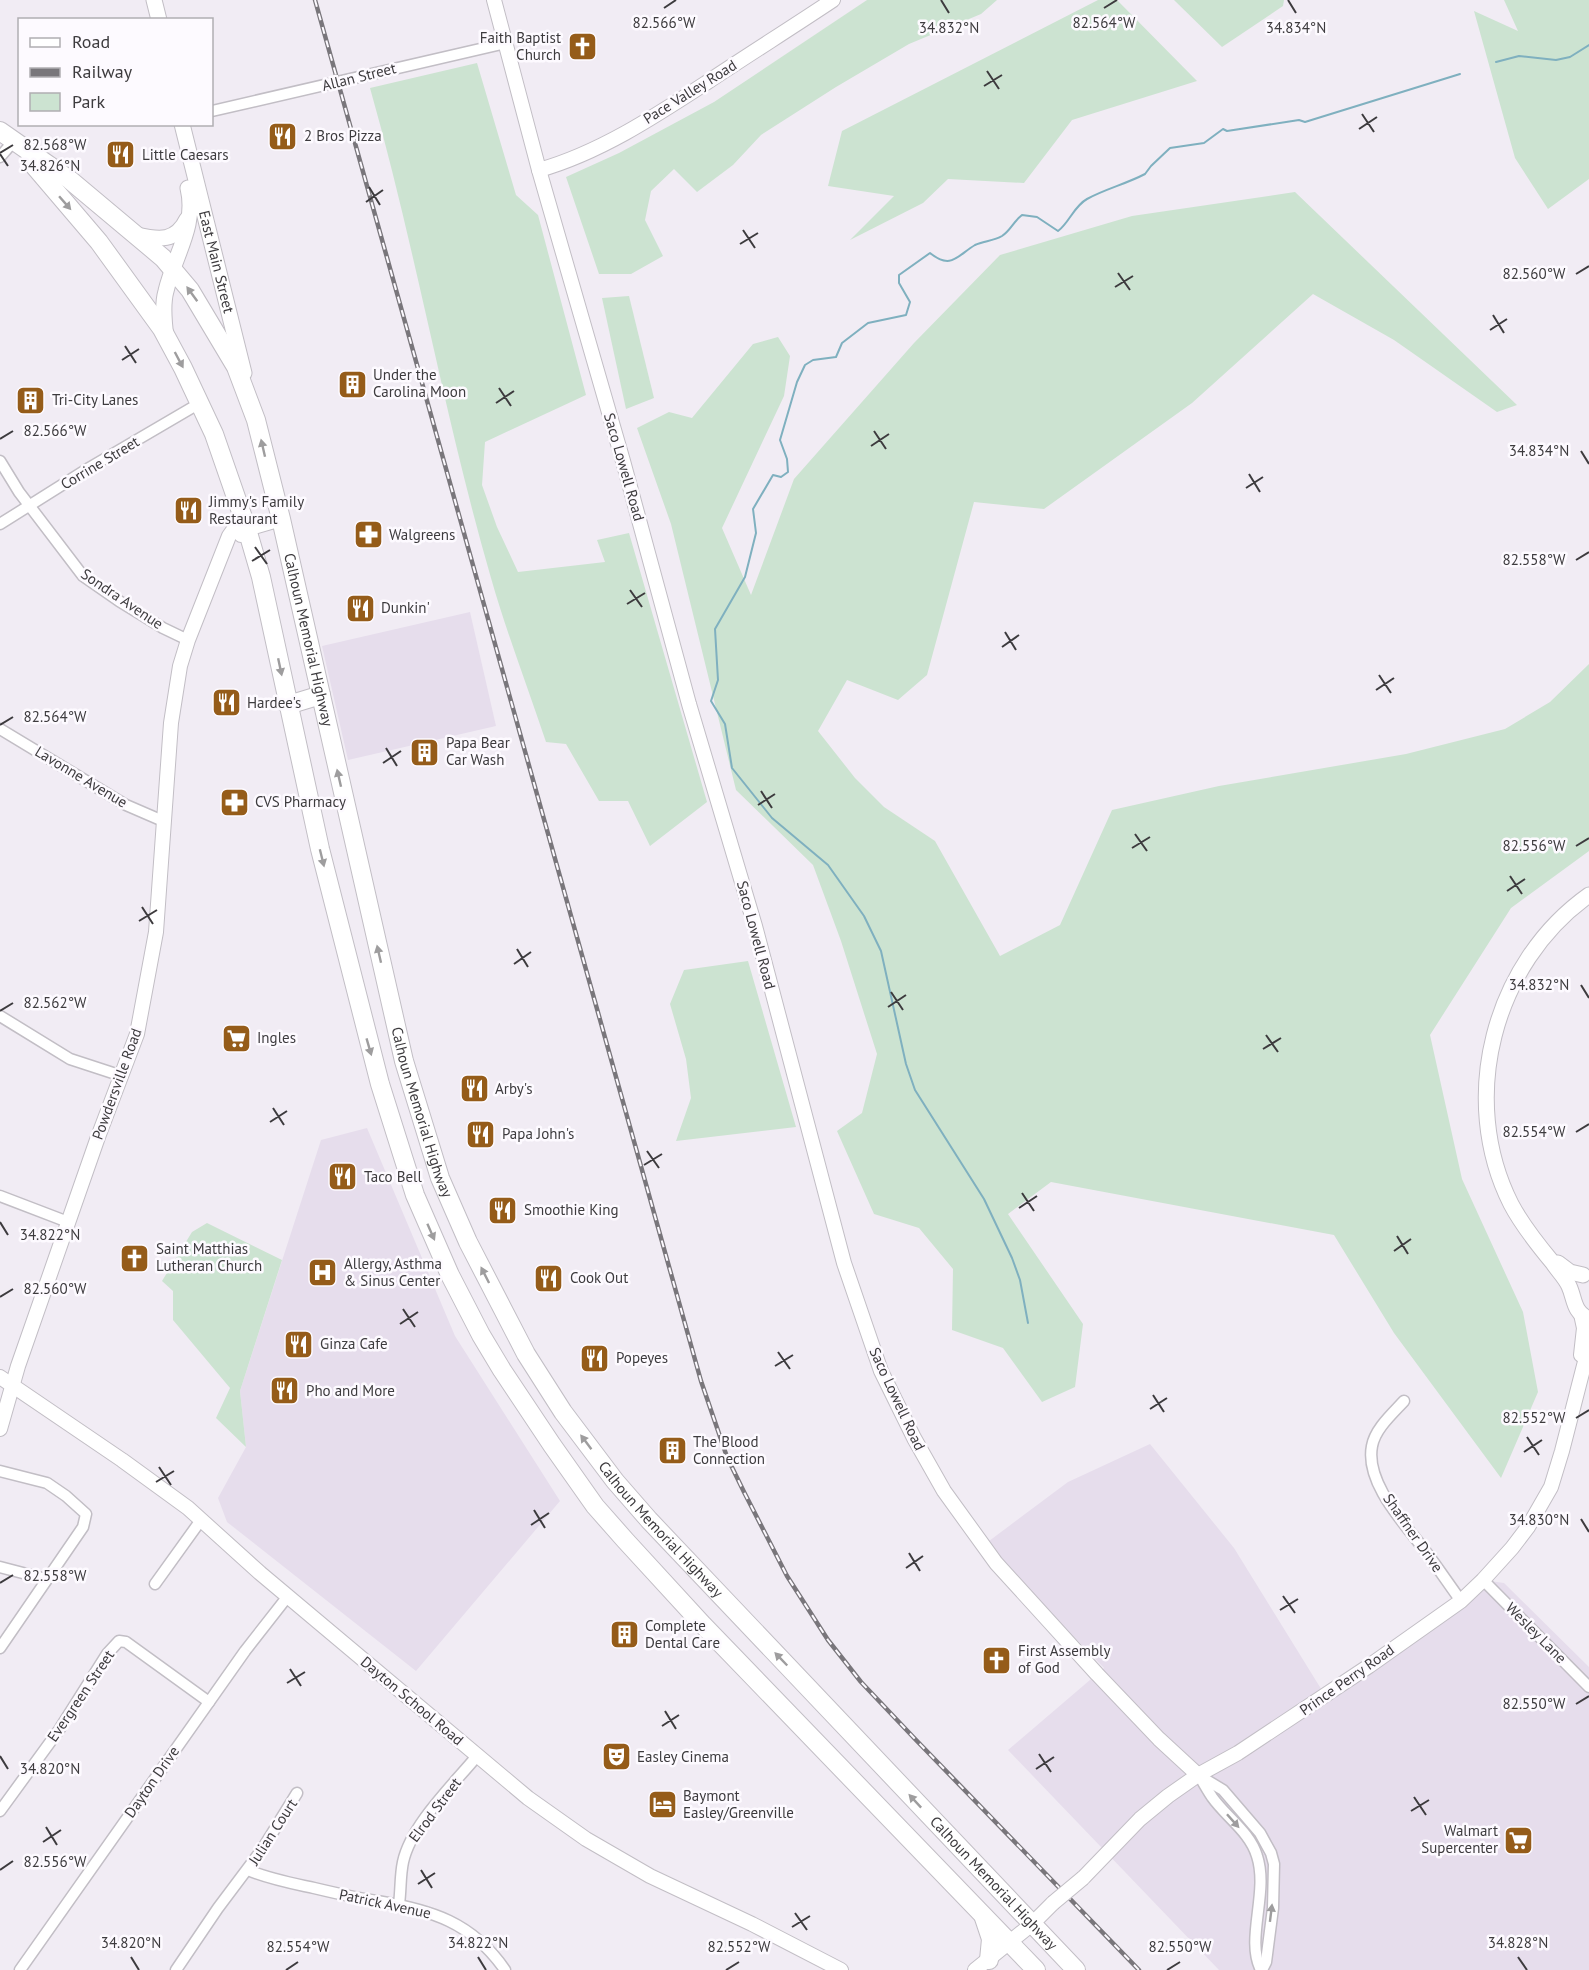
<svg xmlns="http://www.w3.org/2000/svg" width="1589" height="1970" viewBox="0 0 1589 1970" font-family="'PT Sans',sans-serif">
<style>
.built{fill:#e6ddec}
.green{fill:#cce3d1}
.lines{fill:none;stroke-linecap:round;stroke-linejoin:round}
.stream{stroke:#7fb0bf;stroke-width:2}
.minor-casing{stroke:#c2bec5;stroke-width:13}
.tertiary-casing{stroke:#c2bec5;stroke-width:16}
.secondary-casing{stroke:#c2bec5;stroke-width:17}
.trunk-casing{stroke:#c2bec5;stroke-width:20}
.minor{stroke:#fff;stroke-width:10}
.tertiary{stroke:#fff;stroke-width:14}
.secondary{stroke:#fff;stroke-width:15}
.trunk{stroke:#fff;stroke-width:18}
.rail-casing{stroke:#79767b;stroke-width:4.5}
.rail{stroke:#fdfaff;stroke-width:2;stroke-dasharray:7;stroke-linecap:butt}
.tertiary-bridge-casing{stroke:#c2bec5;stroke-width:16;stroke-linecap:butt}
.tertiary-bridge{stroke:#fff;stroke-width:14}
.oneway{fill:#9e9d9e}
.ticks{fill:none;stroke:#3d3b3e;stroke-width:2}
.labels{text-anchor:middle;stroke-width:5;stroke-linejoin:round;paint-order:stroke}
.poi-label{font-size:15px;fill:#3d3b3e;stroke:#fdfaff;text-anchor:start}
.street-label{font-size:15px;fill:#3d3b3e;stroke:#fdfaff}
.ticks-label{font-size:15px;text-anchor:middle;fill:#3d3b3e;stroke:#fdfaff;stroke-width:5;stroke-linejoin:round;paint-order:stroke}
</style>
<rect width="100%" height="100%" fill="#f1ecf4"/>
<g class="built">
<path d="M470 612 496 726 348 760 322 646Z"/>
<path d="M367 1128 455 1336 560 1501 416 1671 227 1522 218 1498 246 1447 240 1391 321 1140Z"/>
<path d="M1150 1444 1234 1548 1323 1692 1483 1580 1504 1583 1589 1667V1970H1219L1008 1750 1104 1668 985 1544 1068 1482Z"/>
</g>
<g class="green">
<path d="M867 0H997L981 14 909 44 836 87 761 135 733 165 697 192 674 169 651 191 645 220 663 256 631 274H599L566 177 619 153 714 102Z"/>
<path d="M1098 0H1117L1197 81 1072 120 1024 183 948 179 923 203 850 240 894 196 828 186 842 131Z"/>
<path d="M1174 0H1284L1283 6 1222 47Z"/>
<path d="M1504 0H1589V179L1548 209 1515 158 1474 11 1518 31Z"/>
<path d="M477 63 516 195 538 215 586 395 485 442 482 485 497 527 518 572 605 562 597 540 629 533 707 802 650 846 628 801H599L566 744 546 742C528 688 507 634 491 578 444 416 416 250 370 88Z"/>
<path d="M1295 192 1517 405 1497 412 1394 340 1313 294 1192 403 1044 509 974 502 927 675 898 700 847 680 818 731 855 778 884 807 935 841 1000 956 1060 925 1112 810 1219 786 1406 754 1505 729 1550 702 1589 664V851L1511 908 1430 1035 1462 1179 1523 1312 1538 1392 1501 1478 1394 1333 1334 1235 1051 1182 1008 1214 1083 1324 1075 1387 1042 1402 1003 1348 952 1330 953 1269 919 1228 874 1214 837 1131 862 1113 877 1054 841 941 813 865 736 790 671 524 637 428 669 412 692 418 753 344 778 337 790 356 784 396 722 528 751 595 794 479 914 343 1000 255 1132 216Z"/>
<path d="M629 296 654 398 626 409 602 298Z"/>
<path d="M748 961 796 1127 676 1141 691 1098 686 1059 670 1004 684 970Z"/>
<path d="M207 1223 282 1260 240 1391 246 1447 216 1418 230 1388 173 1320V1291L162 1281 192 1232Z"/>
</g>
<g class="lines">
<g class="stream">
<path d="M1496 62 1519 56 1556 60 1570 57 1589 45"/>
<path d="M1028 1323 1020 1280 1012 1258 984 1199 915 1090 906 1064 881 951 864 916 828 865 772 818 732 768 725 724 711 701 718 680 715 629 745 577 756 533 753 509 773 475 781 477 788 472 787 459 780 440 797 382 805 365 813 360 836 357 842 343 868 323 906 315 910 302 899 283V275L930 253C951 270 957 256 975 245 983 241 994 241 1002 236 1011 230 1013 222 1022 215L1037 217 1058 231C1069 223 1074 206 1087 199 1105 189 1126 184 1145 174L1151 166 1170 148 1204 143 1223 129 1227 131 1299 120 1305 122 1460 74"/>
</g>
<defs>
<g id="minor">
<path d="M212 111 506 43"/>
<path d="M0 157 13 142"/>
<path d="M0 461 19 492 83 576 119 601 163 628 188 640"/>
<path d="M0 524 89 468 200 403"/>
<path d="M0 729 126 805 163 821"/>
<path d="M0 1016 70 1059 122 1076"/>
<path d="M0 1196 68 1222"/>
<path d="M1404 1401C1392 1414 1375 1429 1372 1446 1365 1482 1403 1522 1423 1548 1436 1565 1448 1583 1461 1601"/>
<path d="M0 1471 47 1483 66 1496 86 1514 83 1527 0 1648"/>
<path d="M0 1567 46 1579"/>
<path d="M1483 1580 1589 1687"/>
<path d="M155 1584 201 1520"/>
<path d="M1198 1775 1223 1790 1260 1833 1271 1853 1274 1864 1273 1908 1266 1962 1262 1970"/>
<path d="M1200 1777C1204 1784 1208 1791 1212 1797 1226 1817 1250 1832 1257 1856 1269 1893 1245 1939 1261 1970"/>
<path d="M0 1811 59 1730 107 1654 119 1641 126 1642 209 1702"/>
<path d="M248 1870C269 1879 291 1883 314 1888 335 1893 356 1898 377 1901 431 1910 472 1922 505 1970"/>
<path d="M399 1904C401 1890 400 1876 403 1862 411 1825 453 1785 477 1756"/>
<path d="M20 1970 245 1651 288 1596"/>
<path d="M176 1970 218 1908 263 1848 297 1793"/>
</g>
<g id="tertiary">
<path d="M494 0 539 170 623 461 689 704 755 926 844 1263 881 1371 914 1438 944 1491 996 1563 1097 1674 1159 1739 1198 1775"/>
<path d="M539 170C599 153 654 117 706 83 748 55 791 28 833 0"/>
<path d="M241 535 247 529 281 519"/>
<path d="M1581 1314 1584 1328 1581 1355"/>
<path d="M0 1377 122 1460 188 1508 260 1573 528 1798 586 1839 650 1876 752 1924 841 1970"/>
<path d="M0 1429 18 1366 98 1137 137 1034 156 932 171 723 180 666 188 640 229 536 243 516"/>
<path d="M1083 1878 1140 1819 1168 1796 1198 1775 1238 1753 1369 1666 1461 1601 1483 1580 1512 1548 1528 1527 1551 1487 1562 1451 1589 1346"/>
<path d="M975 1970 1032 1924 1053 1903"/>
</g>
<g id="secondary">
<path d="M154 0 159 20"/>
<path id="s1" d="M182 124 244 373"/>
<path d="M137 235C159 240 176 242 187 219"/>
<path d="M166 337C164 322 162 305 166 291 174 256 197 226 188 188"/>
<path d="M1589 895C1493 963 1458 1099 1511 1204 1522 1225 1538 1245 1553 1263 1558 1271 1565 1277 1569 1286 1575 1299 1573 1312 1589 1319"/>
<path d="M1558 1263 1570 1272 1583 1275"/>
</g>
<g id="trunk">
<path id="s2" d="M0 131 70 180 163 258 190 290 236 367 256 420 281 519 404 1061 440 1178 468 1242 526 1354 563 1412 615 1481 649 1520 1076 1970"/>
<path d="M30 161 99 242 162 329 183 368 214 434 247 529 261 577 320 849 380 1084 415 1195 450 1275 481 1335 502 1370 552 1445 595 1506 625 1540 703 1625 1036 1970"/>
<path d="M288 705 321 695"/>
<path d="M984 1918 991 1939 989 1960"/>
</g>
</defs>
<use href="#minor" class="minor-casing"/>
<use href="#tertiary" class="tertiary-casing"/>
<use href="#secondary" class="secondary-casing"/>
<use href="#trunk" class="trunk-casing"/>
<use href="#minor" class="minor"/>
<use href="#tertiary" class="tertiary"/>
<use href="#secondary" class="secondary"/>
<use href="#trunk" class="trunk"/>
<defs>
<path id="rail" d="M315 0 701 1381 727 1457 744 1492 787 1576 828 1640 861 1682 916 1740 1139 1970"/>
</defs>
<use href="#rail" class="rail-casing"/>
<use href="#rail" class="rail"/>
<defs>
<path id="tertiary-bridge" d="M1053 1903 1083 1878"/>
</defs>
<use href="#tertiary-bridge" class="tertiary-bridge-casing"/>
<use href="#tertiary-bridge" class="tertiary-bridge"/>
</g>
<defs><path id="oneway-solid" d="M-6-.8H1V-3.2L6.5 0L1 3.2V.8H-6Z" transform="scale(1.5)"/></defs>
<g class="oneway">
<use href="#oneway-solid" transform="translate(65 203) rotate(49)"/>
<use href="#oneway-solid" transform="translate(192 294) rotate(-126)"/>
<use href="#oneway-solid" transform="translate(179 360) rotate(62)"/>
<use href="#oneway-solid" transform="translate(263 448) rotate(-103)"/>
<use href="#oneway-solid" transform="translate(280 667) rotate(78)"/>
<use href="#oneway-solid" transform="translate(339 778) rotate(-103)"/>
<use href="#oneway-solid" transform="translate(322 858) rotate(76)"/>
<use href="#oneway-solid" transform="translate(379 954) rotate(-103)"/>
<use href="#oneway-solid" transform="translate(369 1047) rotate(74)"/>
<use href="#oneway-solid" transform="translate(431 1232) rotate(66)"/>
<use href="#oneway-solid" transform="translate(485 1275) rotate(-117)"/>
<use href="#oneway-solid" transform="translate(586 1442) rotate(-127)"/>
<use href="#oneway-solid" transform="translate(781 1659) rotate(-134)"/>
<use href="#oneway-solid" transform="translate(915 1801) rotate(-133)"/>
<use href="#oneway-solid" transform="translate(1233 1821) rotate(48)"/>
<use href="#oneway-solid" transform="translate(1271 1913) rotate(-83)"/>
</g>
<path class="ticks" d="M941 0 949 13M1288 0 1296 13M664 8 676 0M1104 8 1117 0M987 71 999 89M984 86 1002 75M1362 114 1374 132M1359 129 1377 117M0 153 13 145M0 154 8 166M369 187 380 205M366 202 383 190M743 230 755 248M740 244 758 233M1118 273 1130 290M1576 274 1589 266M1115 287 1133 276M1493 315 1504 333M1490 330 1507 319M125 346 136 363M122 360 139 349M499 388 511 406M496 403 514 391M874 431 886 449M0 439 13 431M871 446 889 434M1581 451 1589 464M1249 474 1260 492M1246 488 1263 477M255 547 267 564M1576 560 1589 552M252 561 270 550M630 590 642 607M627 604 645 593M1005 632 1016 650M1002 647 1019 635M1379 675 1391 693M1376 690 1394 678M0 725 13 717M386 748 397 766M383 763 401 751M761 791 772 808M758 805 775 794M1135 834 1147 851M1576 846 1589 838M1132 848 1150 837M1510 876 1522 894M1507 891 1525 879M142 907 153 924M139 921 157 910M517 949 528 967M514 964 531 952M1581 985 1589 998M891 992 903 1010M888 1007 906 995M0 1011 13 1003M1266 1035 1278 1052M1263 1049 1281 1038M273 1108 284 1125M270 1122 287 1111M1576 1132 1589 1124M647 1151 659 1168M644 1165 662 1154M1022 1193 1034 1211M1019 1208 1037 1196M0 1222 8 1235M1397 1236 1408 1254M1394 1251 1411 1239M0 1297 13 1289M403 1309 415 1327M400 1324 418 1312M778 1352 790 1369M775 1366 793 1355M1153 1395 1164 1412M1150 1409 1167 1398M1576 1418 1589 1410M1527 1437 1539 1455M1524 1452 1542 1440M159 1467 171 1485M156 1482 174 1471M534 1510 545 1528M1581 1519 1589 1532M531 1525 549 1513M909 1553 920 1571M906 1568 923 1556M0 1583 13 1575M1283 1596 1295 1613M1280 1610 1298 1599M290 1669 301 1686M287 1683 305 1672M1576 1704 1589 1696M665 1711 676 1729M662 1726 679 1715M1039 1754 1051 1772M0 1756 8 1769M1036 1769 1054 1757M1414 1797 1426 1815M1411 1811 1429 1800M46 1827 57 1845M43 1842 61 1830M0 1870 13 1861M421 1870 432 1888M418 1884 435 1873M795 1913 807 1930M792 1927 810 1916M131 1957 139 1970M478 1957 486 1970M1518 1957 1527 1970M286 1970 298 1962M726 1970 739 1962M1167 1970 1180 1962"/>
<defs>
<symbol id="church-square" viewBox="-11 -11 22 22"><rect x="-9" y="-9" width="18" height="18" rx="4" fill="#955c19" stroke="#fdfaff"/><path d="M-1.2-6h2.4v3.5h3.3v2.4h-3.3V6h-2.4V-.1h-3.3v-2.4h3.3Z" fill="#fff"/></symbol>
<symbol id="restaurant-square" viewBox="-11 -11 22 22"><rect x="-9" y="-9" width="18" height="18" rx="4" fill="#955c19" stroke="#fdfaff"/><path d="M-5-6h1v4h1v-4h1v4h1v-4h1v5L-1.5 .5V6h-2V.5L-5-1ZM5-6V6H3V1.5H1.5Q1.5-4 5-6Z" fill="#fff"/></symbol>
<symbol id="building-square" viewBox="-11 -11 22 22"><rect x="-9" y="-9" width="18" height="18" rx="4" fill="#955c19" stroke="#fdfaff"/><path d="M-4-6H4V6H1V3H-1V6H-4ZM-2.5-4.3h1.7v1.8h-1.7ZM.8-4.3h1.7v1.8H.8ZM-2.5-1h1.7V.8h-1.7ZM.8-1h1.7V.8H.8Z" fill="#fff"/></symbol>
<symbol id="pharmacy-square" viewBox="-11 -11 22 22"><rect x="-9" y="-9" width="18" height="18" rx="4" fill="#955c19" stroke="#fdfaff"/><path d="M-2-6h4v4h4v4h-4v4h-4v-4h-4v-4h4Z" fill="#fff"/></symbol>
<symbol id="supermarket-square" viewBox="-11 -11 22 22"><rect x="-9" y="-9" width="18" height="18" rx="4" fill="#955c19" stroke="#fdfaff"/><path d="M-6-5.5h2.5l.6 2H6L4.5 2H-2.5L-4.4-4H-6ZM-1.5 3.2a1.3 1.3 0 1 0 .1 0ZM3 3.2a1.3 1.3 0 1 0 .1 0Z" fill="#fff"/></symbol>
<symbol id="hospital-square" viewBox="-11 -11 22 22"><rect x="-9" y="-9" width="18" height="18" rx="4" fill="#955c19" stroke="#fdfaff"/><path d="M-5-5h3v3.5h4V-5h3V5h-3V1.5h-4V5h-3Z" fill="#fff"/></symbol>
<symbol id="theatre-square" viewBox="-11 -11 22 22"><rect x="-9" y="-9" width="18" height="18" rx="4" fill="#955c19" stroke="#fdfaff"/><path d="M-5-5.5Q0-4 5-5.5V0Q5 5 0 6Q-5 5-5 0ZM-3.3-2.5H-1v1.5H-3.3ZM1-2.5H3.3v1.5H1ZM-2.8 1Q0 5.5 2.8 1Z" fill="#fff"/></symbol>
<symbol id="hotel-square" viewBox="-11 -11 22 22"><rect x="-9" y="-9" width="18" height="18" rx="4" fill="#955c19" stroke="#fdfaff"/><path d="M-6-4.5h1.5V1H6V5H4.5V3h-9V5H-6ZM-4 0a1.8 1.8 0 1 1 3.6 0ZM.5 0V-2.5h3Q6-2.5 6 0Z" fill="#fff"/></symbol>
</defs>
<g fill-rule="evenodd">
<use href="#church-square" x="566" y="30" width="33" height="33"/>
<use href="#restaurant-square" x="266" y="120" width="33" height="33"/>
<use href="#restaurant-square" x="104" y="138" width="33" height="33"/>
<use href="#building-square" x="336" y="368" width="33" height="33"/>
<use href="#building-square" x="14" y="384" width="33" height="33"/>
<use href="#restaurant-square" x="172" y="494" width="33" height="33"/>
<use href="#pharmacy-square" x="352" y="518" width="33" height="33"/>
<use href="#restaurant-square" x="344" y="592" width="33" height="33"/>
<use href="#restaurant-square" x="210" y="686" width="33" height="33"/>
<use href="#building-square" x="408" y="736" width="33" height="33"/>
<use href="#pharmacy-square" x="218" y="786" width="33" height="33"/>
<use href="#supermarket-square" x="220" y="1022" width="33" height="33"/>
<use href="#restaurant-square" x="458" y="1072" width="33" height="33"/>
<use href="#restaurant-square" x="464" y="1118" width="33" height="33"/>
<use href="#restaurant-square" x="326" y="1160" width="33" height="33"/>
<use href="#restaurant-square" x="486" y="1194" width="33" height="33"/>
<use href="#church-square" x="118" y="1242" width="33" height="33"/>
<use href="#hospital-square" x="306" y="1256" width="33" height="33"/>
<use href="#restaurant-square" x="532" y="1262" width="33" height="33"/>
<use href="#restaurant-square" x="282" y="1328" width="33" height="33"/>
<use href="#restaurant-square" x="578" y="1342" width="33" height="33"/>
<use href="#restaurant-square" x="268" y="1374" width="33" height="33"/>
<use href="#building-square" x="656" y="1434" width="33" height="33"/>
<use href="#building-square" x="608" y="1618" width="33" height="33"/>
<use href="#church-square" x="980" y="1644" width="33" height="33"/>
<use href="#theatre-square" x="600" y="1740" width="33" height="33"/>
<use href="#hotel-square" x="646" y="1788" width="33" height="33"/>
<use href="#supermarket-square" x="1502" y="1824" width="33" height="33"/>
</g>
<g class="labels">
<g class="poi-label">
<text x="561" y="43" text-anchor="end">Faith Baptist<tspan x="561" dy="17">Church</tspan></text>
<text x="304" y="141">2 Bros Pizza</text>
<text x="142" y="160">Little Caesars</text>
<text x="373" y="380">Under the<tspan x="373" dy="17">Carolina Moon</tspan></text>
<text x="52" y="405">Tri-City Lanes</text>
<text x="209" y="507">Jimmy's Family<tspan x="209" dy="17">Restaurant</tspan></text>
<text x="389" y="540">Walgreens</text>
<text x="381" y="613">Dunkin'</text>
<text x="247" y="708">Hardee's</text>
<text x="446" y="748">Papa Bear<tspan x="446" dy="17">Car Wash</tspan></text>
<text x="255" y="807">CVS Pharmacy</text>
<text x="257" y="1043">Ingles</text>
<text x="495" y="1094">Arby's</text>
<text x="502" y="1139">Papa John's</text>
<text x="364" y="1182">Taco Bell</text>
<text x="524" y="1215">Smoothie King</text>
<text x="156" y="1254">Saint Matthias<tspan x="156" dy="17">Lutheran Church</tspan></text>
<text x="344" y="1269">Allergy, Asthma<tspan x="344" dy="17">&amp; Sinus Center</tspan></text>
<text x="570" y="1283">Cook Out</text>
<text x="320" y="1349">Ginza Cafe</text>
<text x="616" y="1363">Popeyes</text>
<text x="306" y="1396">Pho and More</text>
<text x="693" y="1447">The Blood<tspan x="693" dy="17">Connection</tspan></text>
<text x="645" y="1631">Complete<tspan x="645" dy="17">Dental Care</tspan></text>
<text x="1018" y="1656">First Assembly<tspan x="1018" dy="17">of God</tspan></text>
<text x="637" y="1762">Easley Cinema</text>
<text x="683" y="1801">Baymont<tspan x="683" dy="17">Easley/Greenville</tspan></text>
<text x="1498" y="1836" text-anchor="end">Walmart<tspan x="1498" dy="17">Supercenter</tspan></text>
</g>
<g class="street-label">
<text transform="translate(359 77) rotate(-14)" y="5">Allan Street</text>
<text transform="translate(690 92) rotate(-32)" y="5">Pace Valley Road</text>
<text dy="5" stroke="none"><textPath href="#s1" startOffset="142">East Main Street</textPath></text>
<text transform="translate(100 463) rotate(-31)" y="5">Corrine Street</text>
<text transform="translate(624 467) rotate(74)" y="5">Saco Lowell Road</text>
<text transform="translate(122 599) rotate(34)" y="5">Sondra Avenue</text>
<text dy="5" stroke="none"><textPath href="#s2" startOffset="621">Calhoun Memorial Highway</textPath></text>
<text transform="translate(81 777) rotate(31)" y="5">Lavonne Avenue</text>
<text transform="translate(756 935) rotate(75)" y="5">Saco Lowell Road</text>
<text transform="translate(117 1084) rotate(-70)" y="5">Powdersville Road</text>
<text dy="5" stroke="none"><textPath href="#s2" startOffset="1107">Calhoun Memorial Highway</textPath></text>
<text transform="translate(897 1399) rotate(65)" y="5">Saco Lowell Road</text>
<text dy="5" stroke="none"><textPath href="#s2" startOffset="1593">Calhoun Memorial Highway</textPath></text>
<text transform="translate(1413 1533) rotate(55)" y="5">Shaffner Drive</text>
<text transform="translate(1536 1633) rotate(45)" y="5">Wesley Lane</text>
<text transform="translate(1347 1680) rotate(-35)" y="5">Prince Perry Road</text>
<text transform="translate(81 1696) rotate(-56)" y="5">Evergreen Street</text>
<text transform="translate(412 1701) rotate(40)" y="5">Dayton School Road</text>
<text transform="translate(152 1782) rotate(-55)" y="5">Dayton Drive</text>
<text transform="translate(435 1810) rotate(-53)" y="5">Elrod Street</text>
<text transform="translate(273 1832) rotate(-57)" y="5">Julian Court</text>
<text dy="5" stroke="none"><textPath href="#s2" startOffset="2079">Calhoun Memorial Highway</textPath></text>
<text transform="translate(385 1904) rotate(12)" y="5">Patrick Avenue</text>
</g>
</g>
<g class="ticks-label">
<text x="664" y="28">82.566°W</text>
<text x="1104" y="28">82.564°W</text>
<text x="949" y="33">34.832°N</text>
<text x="1296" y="33">34.834°N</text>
<text x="55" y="150">82.568°W</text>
<text x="50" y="171">34.826°N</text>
<text x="1534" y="279">82.560°W</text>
<text x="55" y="436">82.566°W</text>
<text x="1539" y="456">34.834°N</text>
<text x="1534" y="565">82.558°W</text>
<text x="55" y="722">82.564°W</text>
<text x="1534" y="851">82.556°W</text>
<text x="1539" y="990">34.832°N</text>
<text x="55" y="1008">82.562°W</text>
<text x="1534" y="1137">82.554°W</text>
<text x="50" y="1240">34.822°N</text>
<text x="55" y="1294">82.560°W</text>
<text x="1534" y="1423">82.552°W</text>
<text x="1539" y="1525">34.830°N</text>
<text x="55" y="1581">82.558°W</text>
<text x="1534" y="1709">82.550°W</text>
<text x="50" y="1774">34.820°N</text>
<text x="55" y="1867">82.556°W</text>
<text x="131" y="1948">34.820°N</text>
<text x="478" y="1948">34.822°N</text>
<text x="1518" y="1948">34.828°N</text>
<text x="298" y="1952">82.554°W</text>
<text x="739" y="1952">82.552°W</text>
<text x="1180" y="1952">82.550°W</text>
</g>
<rect x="18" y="18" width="195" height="108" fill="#fdfaff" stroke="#b0aeb2" stroke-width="1.5"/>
<rect x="30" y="38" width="30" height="9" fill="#ffffff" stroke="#b0aeb2" stroke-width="1.5"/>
<text x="72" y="48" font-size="18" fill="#3d3b3e">Road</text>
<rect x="30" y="68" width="30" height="9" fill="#79767b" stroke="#b0aeb2" stroke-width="1.5"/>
<text x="72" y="78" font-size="18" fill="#3d3b3e">Railway</text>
<rect x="30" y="93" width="30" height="18" fill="#cce3d1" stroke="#b0aeb2" stroke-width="1.5"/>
<text x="72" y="108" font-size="18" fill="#3d3b3e">Park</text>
</svg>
